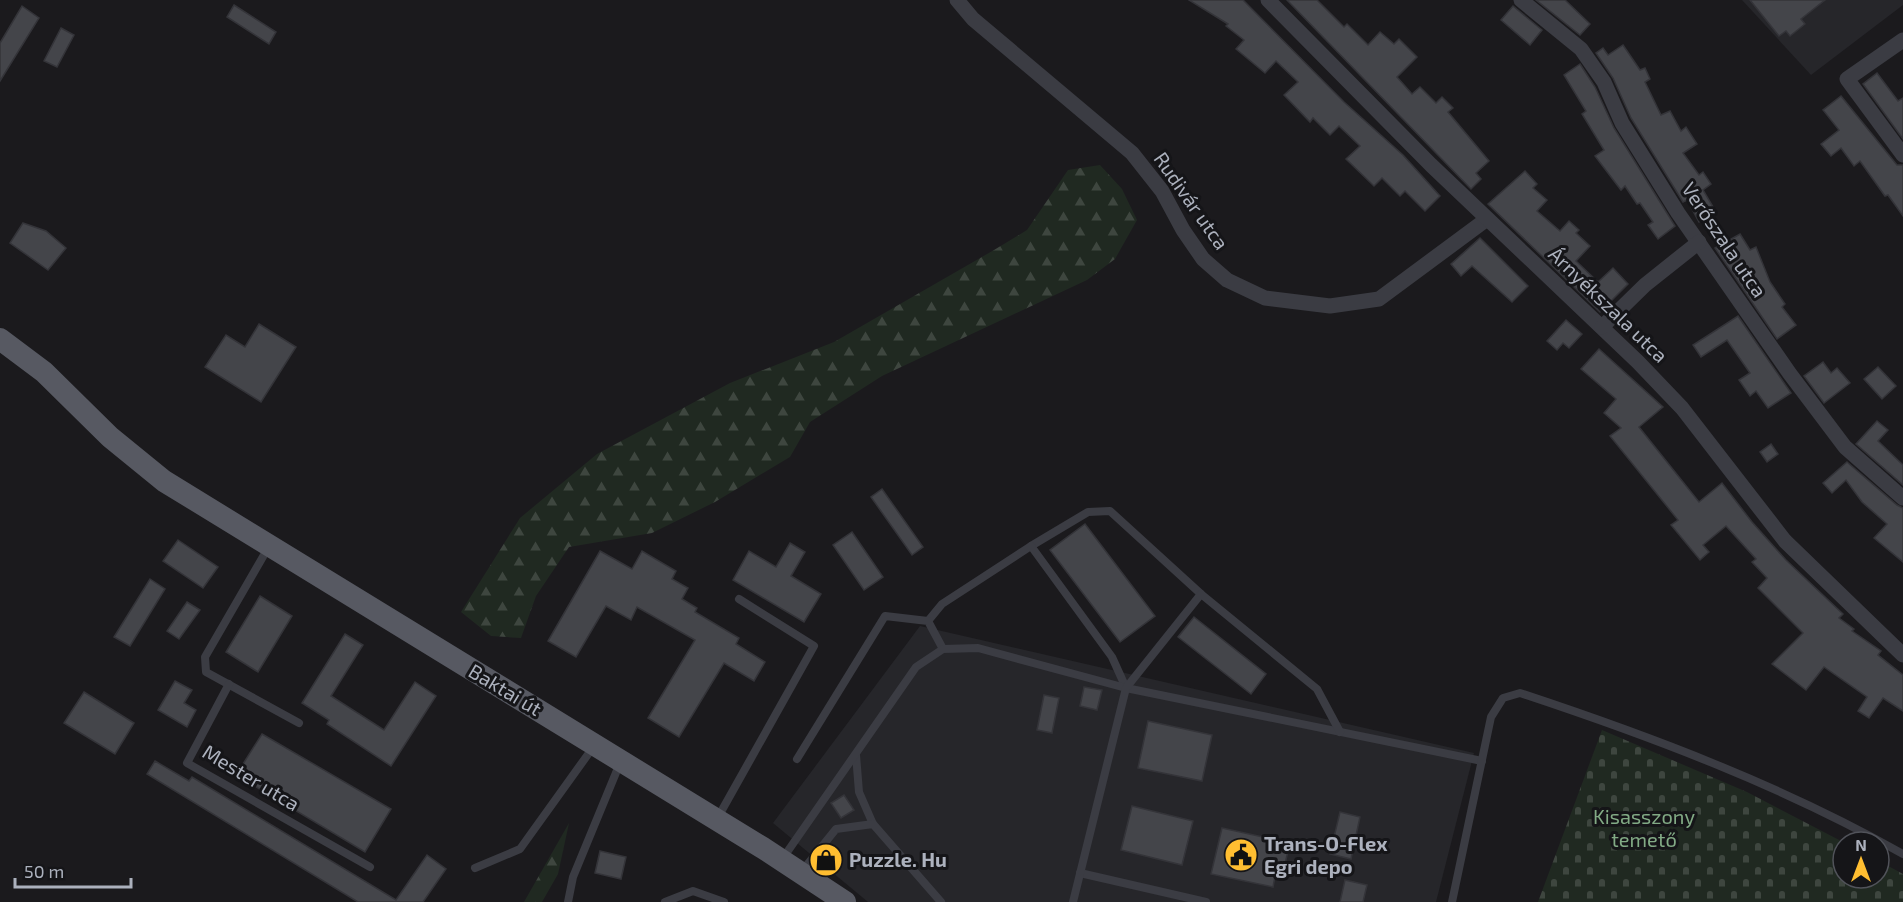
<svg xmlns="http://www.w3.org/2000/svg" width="1903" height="902" viewBox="0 0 1903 902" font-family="'Exo 2',sans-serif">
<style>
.built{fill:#26262a}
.forest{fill:url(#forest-firs)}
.cemetery{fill:url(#cemetery-stones)}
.building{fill:#44454a;stroke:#343439;stroke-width:1.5}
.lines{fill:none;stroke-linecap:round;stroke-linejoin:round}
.lane{stroke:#3b3c43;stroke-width:8}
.street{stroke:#3b3c43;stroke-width:15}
.primary{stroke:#575962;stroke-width:22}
.labels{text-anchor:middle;stroke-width:6;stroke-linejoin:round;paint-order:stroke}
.street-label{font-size:20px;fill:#acb1bd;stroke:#151518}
.park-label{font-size:20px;fill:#82aa85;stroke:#151518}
.poi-label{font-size:20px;font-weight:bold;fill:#acb1bd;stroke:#151518;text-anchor:start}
</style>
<defs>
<pattern id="forest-firs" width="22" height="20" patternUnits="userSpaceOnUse" patternTransform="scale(1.5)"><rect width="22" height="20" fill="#202921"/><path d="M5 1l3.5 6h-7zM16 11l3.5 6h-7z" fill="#3e463f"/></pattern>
<pattern id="cemetery-stones" width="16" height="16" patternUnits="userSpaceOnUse" patternTransform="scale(1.5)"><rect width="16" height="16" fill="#202921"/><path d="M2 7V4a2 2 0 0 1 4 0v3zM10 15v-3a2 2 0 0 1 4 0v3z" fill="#3e463f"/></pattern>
</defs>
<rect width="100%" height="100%" fill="#1b1a1d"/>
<g class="built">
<path d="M1742 0H1903V5L1811 75Z"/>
<path d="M920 626 1474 753 1436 902H868L773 823Z"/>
</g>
<g class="forest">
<path d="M1100 165 1122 189 1137 220 1115 259 1087 280 882 376 810 422 790 457 715 502 652 533 569 547 536 596 521 638 491 636 461 612 520 518 597 454 730 383 834 342 994 250 1027 230 1068 170Z"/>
<path d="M569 823 558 874 542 902H524Z"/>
</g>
<path class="cemetery" d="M1602 730 1747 792 1843 842V878H1879V861L1903 874V902H1538Z"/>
<g class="building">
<path d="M1189 0H1243L1344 102 1403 155 1440 196 1425 211 1405 191 1400 196 1382 178 1374 186 1346 159 1360 146 1339 126 1330 135 1313 118 1310 122 1284 95 1298 82 1276 61 1265 73 1236 49 1244 40 1226 26 1228 24Z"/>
<path d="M1287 0H1317L1344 27 1347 24 1368 45 1380 32 1394 44 1399 39 1417 57 1397 77 1412 94 1420 87 1436 103 1442 97 1453 108 1448 112 1489 161 1476 173 1481 179 1471 189Z"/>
<path d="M1536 0H1565L1590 24 1580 35Z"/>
<path d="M1750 0H1825L1801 19 1805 24 1790 36 1786 31 1779 36Z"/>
<path d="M234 5 276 32 269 44 227 17Z"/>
<path d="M22 6 39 18 0 81V43Z"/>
<path d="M1513 6 1542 30 1530 45 1501 20Z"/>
<path d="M61 28 74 35 57 67 44 61Z"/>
<path d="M1623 45 1640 70 1645 68 1650 79 1645 82 1661 115 1670 111 1681 131 1686 127 1697 144 1683 153 1699 175 1703 172 1711 184 1703 190 1716 212 1699 222 1687 200 1683 202 1631 118 1613 78 1596 53 1603 48 1608 55Z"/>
<path d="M1580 64 1595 87 1614 128 1675 226 1658 239 1648 225 1653 222 1640 203 1637 204 1625 186 1621 190 1595 156 1604 150 1582 114 1586 111 1564 75Z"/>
<path d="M1877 73 1898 101 1903 98V139L1863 84Z"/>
<path d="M1841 96 1897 165H1903V216L1888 195 1885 196 1860 161 1854 166 1841 148 1831 156 1821 144 1839 130 1823 110Z"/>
<path d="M1525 171 1537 184 1533 188 1547 200 1537 211 1560 231 1569 221 1579 230 1576 233 1590 246 1576 261 1598 282 1613 268 1628 284 1600 312 1488 204Z"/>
<path d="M23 223 46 231 66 248 48 270 10 243Z"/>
<path d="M1740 234 1750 250 1756 247 1770 282 1785 304 1782 307 1796 325 1777 339 1715 248Z"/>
<path d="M1480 238 1528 286 1512 302 1472 266 1461 276 1451 264Z"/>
<path d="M1738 316 1791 393 1768 408 1756 391 1750 396 1739 380 1750 373 1727 340 1701 357 1693 345Z"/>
<path d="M1566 320 1582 334 1569 348 1563 343 1557 350 1547 341Z"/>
<path d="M259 324 296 347 261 402 205 367 226 335 245 347Z"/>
<path d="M1599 349 1663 407 1639 427 1699 502 1722 483 1752 522 1786 560 1843 614 1839 618 1854 629 1852 631 1881 651 1878 655 1903 675V711L1883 698 1869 718 1858 711 1867 697 1824 667 1806 690 1772 664 1803 633 1758 588 1767 578 1752 562 1756 559 1726 526 1703 545 1709 552 1700 560 1671 525 1678 520 1610 436 1621 428 1604 413 1616 399 1581 369Z"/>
<path d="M1823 362 1831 373 1837 368 1850 383 1824 403 1804 376Z"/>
<path d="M1878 367 1896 386 1882 399 1864 379Z"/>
<path d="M1877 421 1888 430 1878 441 1903 465V485L1856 444Z"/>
<path d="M1771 444 1778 454 1767 462 1760 452Z"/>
<path d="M1847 462 1897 505 1903 508V562L1874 538 1887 524 1862 502 1846 480 1832 493 1823 483Z"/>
<path d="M882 489 923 547 912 555 871 497Z"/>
<path d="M1085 524 1155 616 1120 642 1050 550Z"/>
<path d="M852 532 883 577 864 590 833 545Z"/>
<path d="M178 540 218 567 203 588 163 561Z"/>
<path d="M790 543 805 552 791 576 821 594 804 622 733 580 749 551 776 567Z"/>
<path d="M600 551 632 569 642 551 676 571 672 579 688 588 682 599 697 608 695 612 739 638 736 644 765 662 754 681 724 663 679 737 648 718 695 640 637 607 631 620 606 606 576 657 548 641Z"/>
<path d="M150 579 165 589 130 646 114 637Z"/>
<path d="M260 596 292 616 258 672 226 652Z"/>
<path d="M187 602 200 610 179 639 167 631Z"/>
<path d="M1194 617 1266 674 1251 694 1178 637Z"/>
<path d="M345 634 363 645 331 696 384 730 415 682 436 696 391 766 327 724 329 720 302 703Z"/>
<path d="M175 681 192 690 184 703 196 710 187 727 158 710Z"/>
<path d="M1084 687 1102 690 1097 710 1080 706Z"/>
<path d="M84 692 134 723 115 754 64 723Z"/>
<path d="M1044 695 1059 698 1052 733 1037 730Z"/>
<path d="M1148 721 1212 735 1202 781 1138 768Z"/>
<path d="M262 734 391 809 365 852 236 775Z"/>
<path d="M155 761 189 781 192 777 396 900 427 855 446 869 423 902H358L147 774Z"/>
<path d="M844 795 854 810 841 818 831 803Z"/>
<path d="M1132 806 1193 821 1182 865 1121 850Z"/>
<path d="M1340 812 1360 817 1351 859 1330 854Z"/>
<path d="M1222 828 1290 843 1284 868 1277 866 1273 887 1211 874Z"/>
<path d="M600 851 626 857 621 879 595 873Z"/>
<path d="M1345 880 1367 885 1363 902H1340Z"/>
</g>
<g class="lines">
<g class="lane">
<path d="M1031 546 1088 512 1110 511 1201 594"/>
<path d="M268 548 205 657 206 672 299 723"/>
<path d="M928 621 942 604 1031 546 1112 657 1126 688"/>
<path d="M229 684 187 763 370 867"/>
<path d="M856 755 859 792 873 824"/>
<path d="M797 759 885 616 928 621 943 649"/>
<path d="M717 819 814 646 739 599"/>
<path d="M783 858 916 667 943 649 978 648 1126 688 1482 761"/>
<path d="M475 868 520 849 594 746"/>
<path d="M802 871 836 829 873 824 941 902"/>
<path d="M1080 873 1206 902"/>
<path d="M568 902 573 877 620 763"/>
<path d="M665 902 693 891 724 902"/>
<path d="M1073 902 1126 688 1201 594 1317 689 1340 732"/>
<path d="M1452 902 1491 717 1503 698 1520 693C1650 736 1783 786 1903 854"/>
</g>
<g class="street">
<path d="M957 0 973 19 1132 153 1162 191 1183 230 1203 259 1227 280 1265 298 1330 306 1379 299 1487 219"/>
<path d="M1268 0 1431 165 1638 362 1682 408 1785 541 1903 655"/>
<path d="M1521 0 1581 49 1604 82 1622 123 1678 213 1790 374 1845 447 1903 498"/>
<path d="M1903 40 1847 79 1903 155"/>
<path d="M1602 327 1645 285 1699 242"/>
</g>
<path class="primary" d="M0 339 44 372 110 437 164 481 763 848 845 902"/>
</g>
<defs>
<symbol id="civic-disc" viewBox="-11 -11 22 22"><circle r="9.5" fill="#ffbe31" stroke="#151518"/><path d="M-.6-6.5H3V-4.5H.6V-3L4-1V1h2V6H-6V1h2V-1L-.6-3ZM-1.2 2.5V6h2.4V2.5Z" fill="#111"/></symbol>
<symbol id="shop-disc" viewBox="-11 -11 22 22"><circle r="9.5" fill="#ffbe31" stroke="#151518"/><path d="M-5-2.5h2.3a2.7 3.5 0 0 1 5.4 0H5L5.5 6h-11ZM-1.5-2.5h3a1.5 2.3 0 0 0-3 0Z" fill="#111"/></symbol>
</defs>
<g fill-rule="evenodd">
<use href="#civic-disc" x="1222" y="836" width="38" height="38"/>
<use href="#shop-disc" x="807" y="841" width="38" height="38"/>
</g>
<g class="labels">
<g class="street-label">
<text transform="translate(1191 201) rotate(55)" y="7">Rudivár utca</text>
<text transform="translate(1724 240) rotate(56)" y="7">Verőszala utca</text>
<text transform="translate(1608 305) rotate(44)" y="7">Árnyékszala utca</text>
<text transform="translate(505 690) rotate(31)" y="7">Baktai út</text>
<text transform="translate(251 778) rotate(31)" y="7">Mester utca</text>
</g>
<g class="park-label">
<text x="1644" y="824">Kisasszony<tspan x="1644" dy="23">temető</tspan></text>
</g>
<g class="poi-label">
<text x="1264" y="851">Trans-O-Flex<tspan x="1264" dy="23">Egri depo</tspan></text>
<text x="849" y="867">Puzzle. Hu</text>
</g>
</g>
<g transform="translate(1861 860)"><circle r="28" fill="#151518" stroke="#51535a" stroke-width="1.5"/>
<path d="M0-4.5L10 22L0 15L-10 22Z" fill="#ffbe31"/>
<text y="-9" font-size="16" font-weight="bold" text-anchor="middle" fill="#acb1bd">N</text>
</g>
<path d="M15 878v9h116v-9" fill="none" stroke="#acb1bd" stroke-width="3"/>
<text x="24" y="878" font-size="18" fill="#acb1bd" stroke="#151518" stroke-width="4.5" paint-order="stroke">50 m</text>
</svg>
